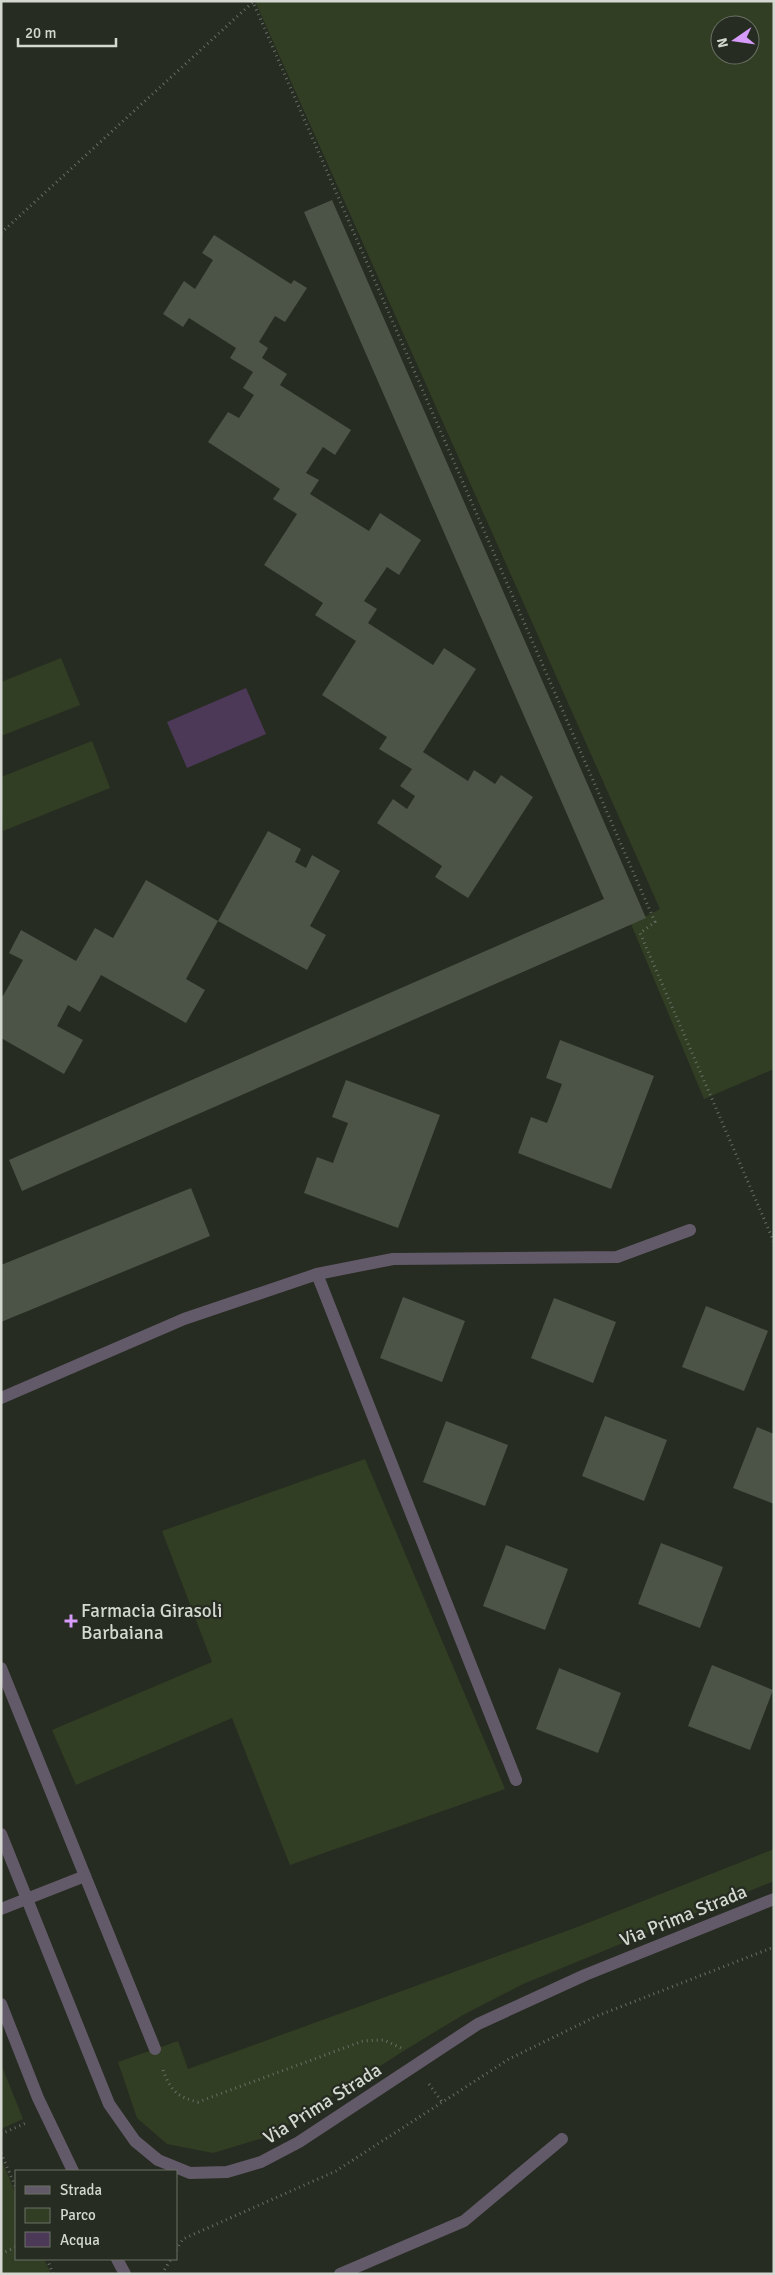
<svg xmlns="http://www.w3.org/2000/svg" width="775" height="2275" viewBox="0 0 775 2275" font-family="Signika,sans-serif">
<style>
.green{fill:#313e24;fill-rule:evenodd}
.water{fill:#4c3857}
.building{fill:#4c5347}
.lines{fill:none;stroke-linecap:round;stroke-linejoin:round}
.path{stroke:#686e64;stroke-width:3;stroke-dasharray:1 4;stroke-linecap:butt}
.service{stroke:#635a69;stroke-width:12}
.minor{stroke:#635a69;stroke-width:12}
.poi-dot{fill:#d79bf9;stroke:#262c21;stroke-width:2}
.labels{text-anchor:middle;stroke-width:4.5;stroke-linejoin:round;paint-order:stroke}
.poi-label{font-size:19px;fill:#d4d8d1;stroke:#262c21;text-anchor:start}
.street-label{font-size:19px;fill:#d4d8d1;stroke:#262c21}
</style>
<rect width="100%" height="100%" fill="#262c21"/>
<g class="green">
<path d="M255 1H774V1069L704 1099 631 924 660 909ZM720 25H750V55H720Z"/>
<path d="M61 658 80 705 1 736V682Z"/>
<path d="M92 741 110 788 3 831 1 777Z"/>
<path d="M365 1459 505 1789 290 1865 232 1718 76 1785 52 1730 212 1662 162 1531Z"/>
<path d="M774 1849V1881L523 1984 463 2015 405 2050 273 2135 213 2153 167 2144 137 2118 118 2062 178 2041 188 2069 580 1926Z"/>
<path d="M1 2064 23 2119 1 2129Z"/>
<path d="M1 2159 16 2194V2259H44L51 2274H1Z"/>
</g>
<path class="water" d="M246 688 266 734 187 768 167 722Z"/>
<g class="building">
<path d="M332 200 646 918 22 1191 9 1160 604 899 304 212Z"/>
<path d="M214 235 291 284 294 280 307 288 285 322 275 316 259 342 268 348 262 358 287 374 280 385 351 430 335 455 323 447 306 473 319 480 310 494 369 531 380 513 421 540 399 575 387 567 364 601 377 609 368 623 433 665 444 648 476 669 423 752 468 781 474 770 495 784 501 775 533 797 468 898 435 877 442 866 377 823 393 799 407 809 415 796 400 786 412 769 379 749 387 737 322 695 356 641 315 615 323 603 264 565 297 514 273 499 280 489 208 442 228 412 239 418 254 395 243 388 253 372 230 358 236 348 189 318 183 327 163 314 184 281 195 289 213 260 202 253Z"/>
<path d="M268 831 301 849 295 862 306 868 312 855 340 871 310 926 326 935 307 970 218 921Z"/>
<path d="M146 880 218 921 186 979 205 990 186 1023 101 975 80 1012 68 1005 57 1026 83 1040 64 1074 1 1038V995L3 996 23 960 9 953 21 930 76 961 95 928 113 938Z"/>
<path d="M560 1040 654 1076 611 1189 518 1153 531 1117 547 1123 562 1084 546 1078Z"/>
<path d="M346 1080 440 1115 398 1228 304 1193 317 1157 333 1163 348 1123 332 1117Z"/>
<path d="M191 1188 210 1236 1 1322V1265Z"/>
<path d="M403 1297 465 1321 442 1382 380 1358Z"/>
<path d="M554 1298 616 1322 593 1383 531 1358Z"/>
<path d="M706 1306 768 1331 744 1391 682 1367Z"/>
<path d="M605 1416 667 1440 644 1501 582 1476Z"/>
<path d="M446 1421 508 1445 485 1506 423 1482Z"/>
<path d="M757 1427 774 1434V1504L733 1488Z"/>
<path d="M661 1543 723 1567 700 1628 638 1604Z"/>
<path d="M506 1545 568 1569 545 1630 483 1606Z"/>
<path d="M712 1665 773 1690 750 1750 688 1726Z"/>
<path d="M559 1668 621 1693 598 1753 536 1729Z"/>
</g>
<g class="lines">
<g class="path">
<path d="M1 233 253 2 655 922 640 933 774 1242"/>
<path d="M163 2070C171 2091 177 2097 198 2102L363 2041 384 2040 401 2048"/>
<path d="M429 2084 442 2102"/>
<path d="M1 2134 26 2123"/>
<path d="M1 2153 16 2188"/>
<path d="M176 2250 183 2239 336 2171 509 2059 597 2016 774 1947"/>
<path d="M1 2254 16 2247"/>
<path d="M47 2259 53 2274"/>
<path d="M162 2274 171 2259"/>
</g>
<g class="service">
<path d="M1 1668 155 2049"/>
<path d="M1 1909 85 1876"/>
<path d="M1 2004 38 2098 73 2171"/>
<path d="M117 2259 125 2274"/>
<path d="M340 2274 464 2221 562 2139"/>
</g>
<g class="minor">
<path d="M317 1274 516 1780"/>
<path d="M1 1398 184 1319 317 1274 393 1259 617 1257 690 1230"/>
<path d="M1 1834 109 2104 135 2141 158 2160 190 2173 227 2172 261 2162 299 2142 478 2024 585 1975 774 1899"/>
</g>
</g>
<path class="poi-dot" d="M68.5 1613.5h5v5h5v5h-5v5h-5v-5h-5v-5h5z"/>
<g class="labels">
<g class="poi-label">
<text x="81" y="1617">Farmacia Girasoli<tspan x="81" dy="22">Barbaiana</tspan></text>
</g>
<g class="street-label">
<text transform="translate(683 1915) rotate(-22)" y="7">Via Prima Strada</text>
<text transform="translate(322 2103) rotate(-32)" y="7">Via Prima Strada</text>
</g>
</g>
<rect width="775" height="2275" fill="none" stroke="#d4d8d1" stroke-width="5"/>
<rect x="15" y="2170" width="162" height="90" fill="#262c21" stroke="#6c7167"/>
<rect x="25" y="2186" width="25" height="8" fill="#635a69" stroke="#6c7167"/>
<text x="60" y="2195" font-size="15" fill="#d4d8d1">Strada</text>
<rect x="25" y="2208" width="25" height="15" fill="#313e24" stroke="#6c7167"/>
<text x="60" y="2220" font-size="15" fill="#d4d8d1">Parco</text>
<rect x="25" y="2232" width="25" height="15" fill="#4c3857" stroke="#6c7167"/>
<text x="60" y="2245" font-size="15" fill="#d4d8d1">Acqua</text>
<g transform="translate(735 40) rotate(257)"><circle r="24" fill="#262c21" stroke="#6c7167"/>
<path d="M0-4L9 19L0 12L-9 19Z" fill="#d79bf9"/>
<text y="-8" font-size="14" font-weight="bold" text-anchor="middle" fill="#d4d8d1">N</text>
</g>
<path d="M18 38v8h98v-8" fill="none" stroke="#d4d8d1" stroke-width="2.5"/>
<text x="25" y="38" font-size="15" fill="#d4d8d1" stroke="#262c21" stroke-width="4" paint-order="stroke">20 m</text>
</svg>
